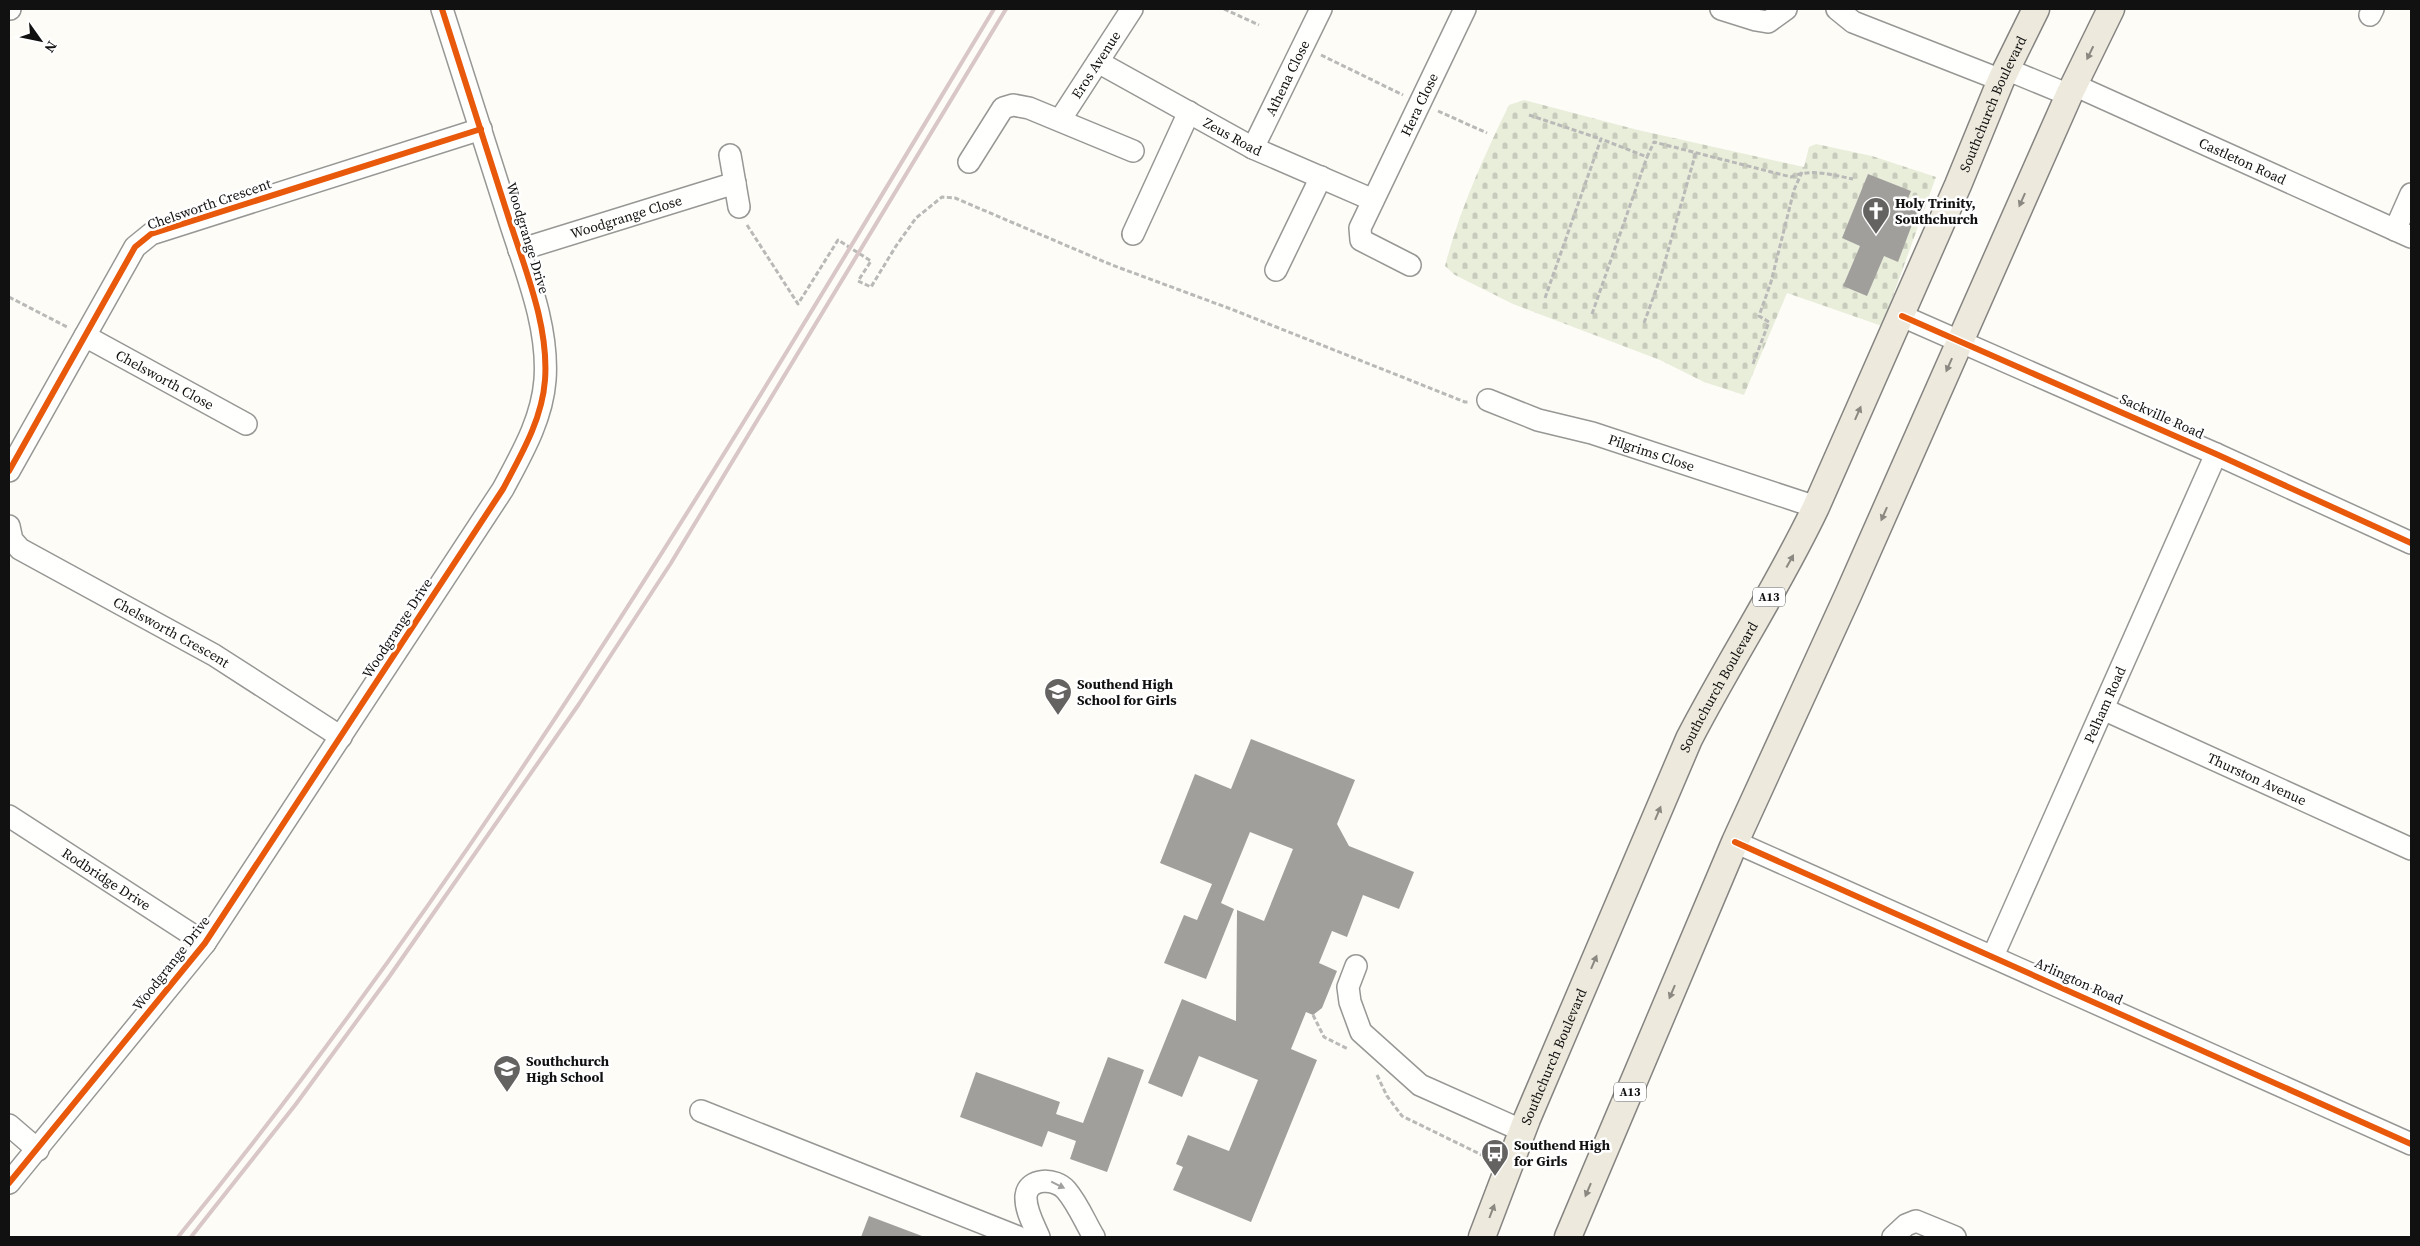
<svg xmlns="http://www.w3.org/2000/svg" width="2420" height="1246" viewBox="0 0 2420 1246" font-family="'Source Serif 4',serif">
<style>
.cemetery{fill:url(#cemetery-stones)}
.building{fill:#a19f9c}
.lines{fill:none;stroke-linecap:round;stroke-linejoin:round}
.minor-casing{stroke:#979795;stroke-width:24}
.major-casing{stroke:#858482;stroke-width:29}
.path{stroke:#b9b9b8;stroke-width:3;stroke-dasharray:5 2.5;stroke-linecap:butt}
.minor{stroke:#fffffe;stroke-width:21}
.major{stroke:#ede9dc;stroke-width:26}
.rail{stroke:#d9c6c7;stroke-width:4}
.cycleway-casing{stroke:#fff;stroke-width:9}
.cycleway{stroke:#e8590c;stroke-width:6}
.oneway{fill:#8a8881}
.oneway2{fill:#a0a09f}
.labels{text-anchor:middle;stroke-width:5;stroke-linejoin:round;paint-order:stroke}
.shield{fill:#fff;stroke:#585858;stroke-width:1}
.shield-label{font-size:12px;font-weight:bold;fill:#111}
.street-label{font-size:14px;fill:#111;stroke:#fff}
.poi-label{font-size:14px;font-weight:bold;fill:#111;stroke:#fff;text-anchor:start}
</style>
<defs>
<pattern id="cemetery-stones" width="16" height="16" patternUnits="userSpaceOnUse" patternTransform="scale(1.25)"><rect width="16" height="16" fill="#e9eedb"/><path d="M2 7V4a2 2 0 0 1 4 0v3zM10 15v-3a2 2 0 0 1 4 0v3z" fill="#c7cbbb"/></pattern>
</defs>
<rect width="100%" height="100%" fill="#fdfcf7"/>
<path class="cemetery" d="M1524 100 1638 130 1804 167 1809 147 1816 144 1872 156 1936 177 1882 326 1787 293 1744 395 1704 382 1660 360 1513 304 1455 275 1445 266C1459 211 1484 156 1509 105Z"/>
<g class="building">
<path d="M1868 174 1911 191 1907 201 1919 206 1898 262 1884 256 1867 296 1843 286 1860 246 1842 238Z"/>
<path d="M1251 739 1355 780 1337 824 1349 846 1414 872 1399 909 1363 895 1347 937 1332 931 1319 963 1337 971 1322 1008 1313 1015 1306 1012 1291 1049 1317 1060 1251 1222 1173 1190 1183 1167 1176 1164 1188 1135 1229 1151 1258 1080 1199 1056 1182 1097 1148 1083 1182 999 1236 1021 1237 910 1264 921 1293 849 1250 832 1221 903 1234 909 1206 979 1164 963 1184 915 1197 920 1212 884 1160 863 1195 774 1231 789Z"/>
<path d="M1108 1057 1144 1070 1107 1172 1070 1159 1076 1141 1048 1131 1042 1147 960 1117 976 1072 1060 1102 1056 1114 1083 1123Z"/>
<path d="M869 1216 922 1236V1237H861Z"/>
</g>
<g class="lines">
<defs>
<g id="minor">
<path d="M9 9H10"/>
<path d="M1721 9 1756 20 1768 22 1786 9"/>
<path d="M1837 9 1853 22 2001 80"/>
<path d="M2370 15 2373 9"/>
<path id="s1" d="M1098 62 1253 148 1373 200"/>
<path d="M2006 69 2069 95"/>
<path id="s2" d="M2074 85 2411 237"/>
<path id="s3" d="M1060 120 1132 9"/>
<path id="s4" d="M1253 148 1321 9"/>
<path d="M730 155 739 207"/>
<path d="M969 162 1003 108 1013 105 1029 108 1133 151"/>
<path d="M2395 230 2411 194"/>
<path d="M1133 234 1189 112"/>
<path id="s5" d="M519 250 735 183"/>
<path id="s6" d="M1410 265 1361 240 1360 228 1465 9"/>
<path d="M1276 270 1321 177"/>
<path d="M1902 316 2216 454 2411 543"/>
<path id="s7" d="M85 336 246 424"/>
<path id="s8" d="M1488 400 1538 420 1592 433 1816 507"/>
<path d="M9 471 135 247 151 234 481 129"/>
<path id="s9" d="M9 526 12 540 20 549 214 655 341 737"/>
<path id="s10" d="M2103 709 2411 849"/>
<path id="s11" d="M9 816 205 943"/>
<path d="M1735 842 2411 1144"/>
<path id="s12" d="M1993 956 2216 454"/>
<path d="M1356 966 1348 987 1350 1002 1361 1032 1420 1085 1523 1131"/>
<path d="M701 1111 1018 1237"/>
<path d="M9 1125 38 1150"/>
<path d="M9 1183 205 943 503 489C521 455 542 420 545 380 549 327 526 272 510 222 488 151 465 80 442 9"/>
<path d="M1039 1237C1034 1225 1025 1210 1026 1196 1028 1177 1056 1178 1066 1190 1078 1204 1085 1222 1094 1237"/>
<path d="M1893 1237 1906 1225 1916 1221 1955 1237"/>
</g>
<g id="major">
<path id="s13" d="M1482 1237 1527 1119 1689 739C1730 660 1778 587 1816 507L1958 185 2001 80 2036 9"/>
<path d="M1568 1237 1735 842 1848 595 2069 95 2111 9"/>
</g>
</defs>
<use href="#minor" class="minor-casing"/>
<use href="#major" class="major-casing"/>
<g class="path">
<path d="M1224 9 1259 25"/>
<path d="M1321 55 1403 95"/>
<path d="M1438 111 1487 133"/>
<path d="M1529 115 1601 139"/>
<path d="M747 225 798 304 838 240 871 261 858 281 871 287 896 246 916 218 942 197 955 198 1112 265 1231 309 1465 402H1470"/>
<path d="M9 297 69 328"/>
<path d="M1545 298 1601 139 1647 157 1654 142 1791 177C1811 168 1832 175 1853 179"/>
<path d="M1592 314 1647 157"/>
<path d="M1644 323 1660 279 1696 152"/>
<path d="M1753 364 1769 322 1759 316 1771 282 1794 190 1802 172"/>
<path d="M1313 1015 1324 1037 1348 1049"/>
<path d="M1377 1075 1387 1096 1402 1116 1488 1158"/>
</g>
<use href="#minor" class="minor"/>
<use href="#major" class="major"/>
<g class="rail">
<path d="M178 1237C490 855 740 430 994 9"/>
<path d="M191 1237 296 1104 389 977 579 704 671 563 1006 9"/>
</g>
<defs>
<g id="cycleway">
<path d="M1902 316 2216 454 2411 543"/>
<path d="M9 471 135 247 151 234 481 129"/>
<path d="M1735 842 2411 1144"/>
<path d="M9 1183 205 943 503 489C521 455 542 420 545 380 549 327 526 272 510 222 488 151 465 80 442 9"/>
</g>
</defs>
<use href="#cycleway" class="cycleway-casing"/>
<use href="#cycleway" class="cycleway"/>
</g>
<defs><path id="oneway-solid" d="M-6-.8H1V-3.2L6.5 0L1 3.2V.8H-6Z" transform="scale(1.25)"/></defs>
<g class="oneway">
<use href="#oneway-solid" transform="translate(2090 53) rotate(116)"/>
<use href="#oneway-solid" transform="translate(2022 200) rotate(114)"/>
<use href="#oneway-solid" transform="translate(1949 365) rotate(114)"/>
<use href="#oneway-solid" transform="translate(1858 413) rotate(-66)"/>
<use href="#oneway-solid" transform="translate(1884 514) rotate(114)"/>
<use href="#oneway-solid" transform="translate(1790 561) rotate(-61)"/>
<use href="#oneway-solid" transform="translate(1658 813) rotate(-67)"/>
<use href="#oneway-solid" transform="translate(1594 962) rotate(-67)"/>
<use href="#oneway-solid" transform="translate(1672 992) rotate(113)"/>
<use href="#oneway-solid" transform="translate(1588 1190) rotate(113)"/>
<use href="#oneway-solid" transform="translate(1492 1211) rotate(-69)"/>
</g>
<use class="oneway2" href="#oneway-solid" transform="translate(1058 1185) rotate(26)"/>
<defs>
<symbol id="church-pin" viewBox="-11 -11 22 30"><path d="M0 17L-7.5 6A9.5 9.5 0 1 1 7.5 6Z" fill="#646362" stroke="#fff"/><path d="M-1.2-6h2.4v3.5h3.3v2.4h-3.3V6h-2.4V-.1h-3.3v-2.4h3.3Z" fill="#fff"/></symbol>
<symbol id="school-pin" viewBox="-11 -11 22 30"><path d="M0 17L-7.5 6A9.5 9.5 0 1 1 7.5 6Z" fill="#646362" stroke="#fff"/><path d="M0-5L7-2L0 1L-7-2ZM-4 1L0 2.5L4 1V4Q0 6-4 4Z" fill="#fff"/></symbol>
<symbol id="bus-pin" viewBox="-11 -11 22 30"><path d="M0 17L-7.5 6A9.5 9.5 0 1 1 7.5 6Z" fill="#646362" stroke="#fff"/><path d="M-5-6H5V4H4V6H2V4H-2V6H-4V4H-5ZM-3.5-4V0h7V-4ZM-3.5 1.2v1.5H-2V1.2ZM2 1.2v1.5H3.5V1.2Z" fill="#fff"/></symbol>
</defs>
<g fill-rule="evenodd">
<use href="#church-pin" x="1860" y="195" width="32" height="43"/>
<use href="#school-pin" x="1042" y="676" width="32" height="43"/>
<use href="#school-pin" x="491" y="1053" width="32" height="43"/>
<use href="#bus-pin" x="1479" y="1137" width="32" height="43"/>
</g>
<g class="labels">
<g class="shield">
<rect x="1753" y="587.5" width="32" height="19" rx="4"/>
<rect x="1614" y="1082.5" width="32" height="19" rx="4"/>
</g>
<g class="shield-label">
<text x="1769" y="601">A13</text>
<text x="1630" y="1096">A13</text>
</g>
<g class="street-label">
<text dy="5" stroke="none"><textPath href="#s3" startOffset="66">Eros Avenue</textPath></text>
<text dy="5" stroke="none"><textPath href="#s4" startOffset="78">Athena Close</textPath></text>
<text dy="5" stroke="none"><textPath href="#s6" startOffset="204">Hera Close</textPath></text>
<text dy="5" stroke="none"><textPath href="#s13" startOffset="1244">Southchurch Boulevard</textPath></text>
<text dy="5" stroke="none"><textPath href="#s1" startOffset="154">Zeus Road</textPath></text>
<text dy="5" stroke="none"><textPath href="#s2" startOffset="185">Castleton Road</textPath></text>
<text transform="translate(209 204) rotate(-19)" y="5">Chelsworth Crescent</text>
<text dy="5" stroke="none"><textPath href="#s5" startOffset="112">Woodgrange Close</textPath></text>
<text transform="translate(528 238) rotate(73)" y="5">Woodgrange Drive</text>
<text dy="5" stroke="none"><textPath href="#s7" startOffset="91">Chelsworth Close</textPath></text>
<text transform="translate(2162 416) rotate(24)" y="5">Sackville Road</text>
<text dy="5" stroke="none"><textPath href="#s8" startOffset="172">Pilgrims Close</textPath></text>
<text transform="translate(397 628) rotate(-57)" y="5">Woodgrange Drive</text>
<text dy="5" stroke="none"><textPath href="#s9" startOffset="199">Chelsworth Crescent</textPath></text>
<text dy="5" stroke="none"><textPath href="#s13" startOffset="599">Southchurch Boulevard</textPath></text>
<text dy="5" stroke="none"><textPath href="#s12" startOffset="275">Pelham Road</textPath></text>
<text dy="5" stroke="none"><textPath href="#s10" startOffset="169">Thurston Avenue</textPath></text>
<text dy="5" stroke="none"><textPath href="#s11" startOffset="116">Rodbridge Drive</textPath></text>
<text transform="translate(171 963) rotate(-52)" y="5">Woodgrange Drive</text>
<text transform="translate(2079 981) rotate(24)" y="5">Arlington Road</text>
<text dy="5" stroke="none"><textPath href="#s13" startOffset="194">Southchurch Boulevard</textPath></text>
</g>
<g class="poi-label">
<text x="1895" y="208">Holy Trinity,<tspan x="1895" dy="16">Southchurch</tspan></text>
<text x="1077" y="689">Southend High<tspan x="1077" dy="16">School for Girls</tspan></text>
<text x="526" y="1066">Southchurch<tspan x="526" dy="16">High School</tspan></text>
<text x="1514" y="1150">Southend High<tspan x="1514" dy="16">for Girls</tspan></text>
</g>
</g>
<rect width="2420" height="1246" fill="none" stroke="#111111" stroke-width="20"/>
<g transform="translate(40 40) rotate(123)" stroke="#ffffff" stroke-width="4" paint-order="stroke">
<path d="M0-4L9 19L0 12L-9 19Z" fill="#111111"/>
<text y="-8" font-size="14" font-weight="bold" text-anchor="middle" fill="#111111">N</text>
</g>
</svg>
